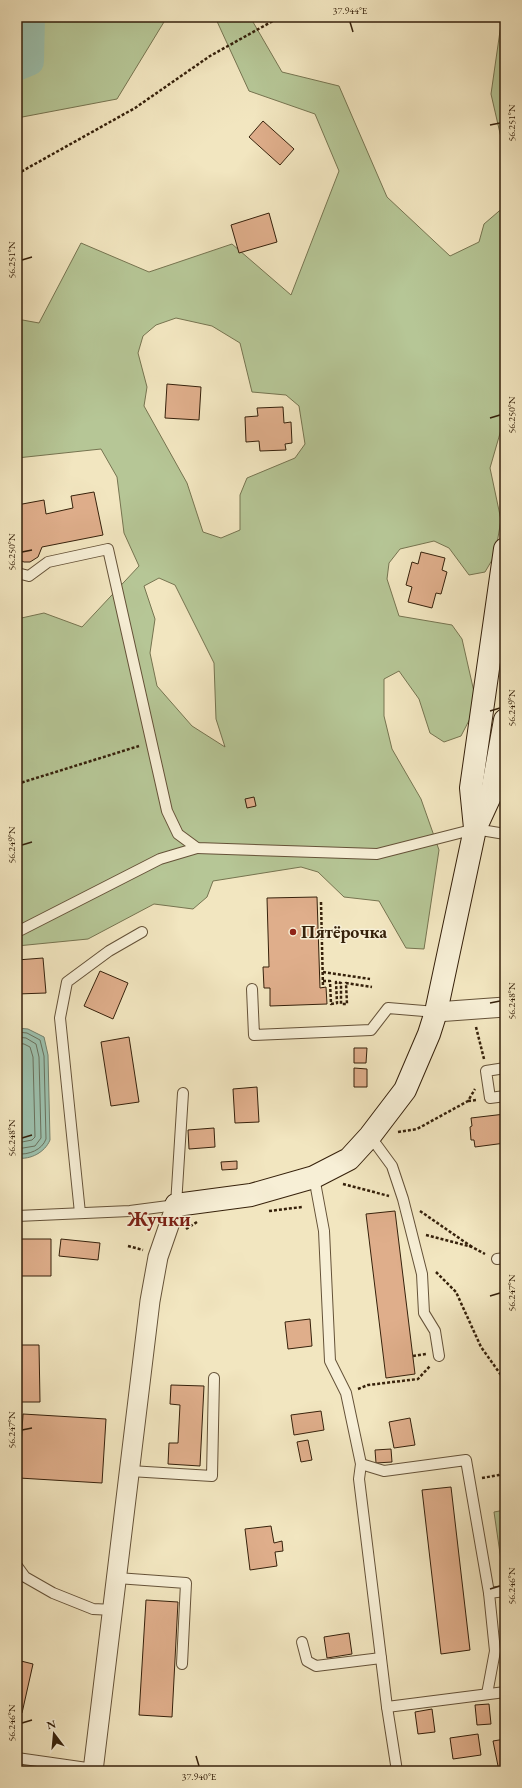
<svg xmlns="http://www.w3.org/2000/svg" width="522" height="1788" viewBox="0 0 522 1788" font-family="'EB Garamond',serif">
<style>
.green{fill:#b6c696;stroke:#767450;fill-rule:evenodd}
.water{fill:#9cc0ad;stroke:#73806c}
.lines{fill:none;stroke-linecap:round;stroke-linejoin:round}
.shore{stroke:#69705c;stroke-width:1}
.river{stroke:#9cc0ad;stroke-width:30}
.building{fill:#dfae8b;stroke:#36210b}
.lane-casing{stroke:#655238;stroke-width:12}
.street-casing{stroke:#655238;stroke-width:21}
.secondary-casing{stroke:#36210b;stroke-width:24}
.path{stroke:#36210b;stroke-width:2.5;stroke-dasharray:3 2;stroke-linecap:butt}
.lane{stroke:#f7efd6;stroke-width:10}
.street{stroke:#f7efd6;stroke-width:19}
.secondary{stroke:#f7efd6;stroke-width:22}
.ticks{fill:none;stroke:#36210b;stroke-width:1.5}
.poi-dot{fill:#8f2418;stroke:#f7efd6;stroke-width:1.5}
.labels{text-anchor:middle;stroke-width:3;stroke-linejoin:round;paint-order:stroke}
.poi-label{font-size:18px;font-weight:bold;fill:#36210b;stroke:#f7efd6;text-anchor:start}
.quarter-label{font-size:20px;font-weight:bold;fill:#7a1f14;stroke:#f7efd6}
.neatline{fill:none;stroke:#36210b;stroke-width:1.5}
.ticks-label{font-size:10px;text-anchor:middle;fill:#36210b}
</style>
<rect width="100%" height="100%" fill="#f2e6c0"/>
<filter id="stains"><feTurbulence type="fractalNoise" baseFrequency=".005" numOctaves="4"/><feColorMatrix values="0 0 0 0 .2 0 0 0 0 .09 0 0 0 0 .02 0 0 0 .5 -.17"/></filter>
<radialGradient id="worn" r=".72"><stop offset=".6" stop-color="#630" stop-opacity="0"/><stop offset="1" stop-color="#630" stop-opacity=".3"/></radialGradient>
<g class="green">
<path d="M17 17H167L117 99 17 118Z"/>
<path d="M215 17H257L253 22 282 72 339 86 387 197 450 256 479 242 484 224 505 206V416L490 468 501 520 495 555 485 572 469 575 449 548 434 541 400 549 389 563 387 579 399 616 452 625 462 639 477 705 461 736 444 742 430 733 419 699 399 671 384 679V716L392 749 421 799 439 850 424 949 406 948 379 901 344 897 318 872 301 867 213 881 207 897 193 909 154 904 88 939 17 946V619L44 613 82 627 139 566 124 533 117 477 101 449 17 458V319L39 323 81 243 149 272 232 244 291 295 339 171 315 114 249 91ZM176 318 212 326 240 343 252 392 286 395 299 406 305 444 295 458 247 478 240 495V530L221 538 203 532 187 483 144 406 147 387 138 353 143 336 156 325ZM159 578 175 585 214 663 216 719 225 747 192 726 157 686 150 653 155 619 144 586Z"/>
<path d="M502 17H505V155L491 94Z"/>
<path d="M505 1510V1559L501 1560 494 1512Z"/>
</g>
<path class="water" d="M17 1028 28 1029 44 1037 48 1055 50 1140C45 1152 31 1160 17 1158Z"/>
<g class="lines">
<g class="shore">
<path d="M17 1032 27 1033 40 1040 44 1056 46 1139C42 1150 29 1155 17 1154"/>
<path d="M17 1037 26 1038 36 1044 39 1057 41 1138 35 1146 17 1149"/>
<path d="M17 1043 24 1044 30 1047 33 1057 35 1137 32 1140 17 1143"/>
</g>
<path class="river" d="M17 66 29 61 30 17"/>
</g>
<g class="building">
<path d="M263 121 294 149 280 165 249 137Z"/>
<path d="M269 213 277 242 239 253 231 225Z"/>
<path d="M167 384 201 387 199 420 165 418Z"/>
<path d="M283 407 284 423 291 422 292 443 285 444 286 450 260 451 259 441 246 442 245 417 258 416 257 408Z"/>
<path d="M94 492 103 535 42 547 38 557 30 562H24L17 559V505L44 500 46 514 73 508 71 496Z"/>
<path d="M421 552 445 558 442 570 447 572 441 594 436 593 432 608 408 602 412 587 406 585 412 562 418 564Z"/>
<path d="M254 797 256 806 247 808 245 799Z"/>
<path d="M317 897 320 988 326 987 327 1004 270 1006V988H264L263 967H269L267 898Z"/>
<path d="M43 958 46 993 17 994V960Z"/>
<path d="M100 971 128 983 113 1019 84 1006Z"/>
<path d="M129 1037 139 1102 111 1106 101 1042Z"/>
<path d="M354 1048H367L366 1063H354Z"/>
<path d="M354 1068 367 1069V1087H354Z"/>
<path d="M257 1087 259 1122 235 1123 233 1089Z"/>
<path d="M505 1114V1143L475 1147 474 1140H471L470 1127 472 1126 471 1118Z"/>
<path d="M214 1128 215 1147 189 1149 188 1130Z"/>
<path d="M237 1161V1169L222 1170 221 1162Z"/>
<path d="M395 1211 415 1374 386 1378 366 1214Z"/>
<path d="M19 1239H51V1276H18Z"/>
<path d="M61 1239 100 1243 98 1260 59 1256Z"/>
<path d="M310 1319 312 1346 288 1349 285 1322Z"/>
<path d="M19 1345H39L40 1402H17Z"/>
<path d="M171 1385 204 1386 200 1466 168 1464 169 1443H178L180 1405 170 1404Z"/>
<path d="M321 1411 324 1430 294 1435 291 1415Z"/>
<path d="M23 1414 106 1419 102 1483 19 1478Z"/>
<path d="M410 1418 415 1445 394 1448 389 1422Z"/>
<path d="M308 1440 312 1460 301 1462 297 1442Z"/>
<path d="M391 1449 392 1462 376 1463 375 1450Z"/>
<path d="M451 1487 470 1650 441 1654 422 1490Z"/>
<path d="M271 1526 274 1543 282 1541 283 1551 275 1552 277 1566 250 1570 245 1529Z"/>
<path d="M146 1600 178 1602 172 1717 139 1715Z"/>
<path d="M349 1633 352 1654 327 1658 324 1637Z"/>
<path d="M17 1660 33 1664 22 1713 17 1712Z"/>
<path d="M489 1704 491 1724 477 1725 475 1705Z"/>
<path d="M432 1709 435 1732 418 1734 415 1712Z"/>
<path d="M478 1734 481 1755 453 1759 450 1738Z"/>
<path d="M505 1739V1771H499L493 1741Z"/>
</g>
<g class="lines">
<defs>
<g id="lane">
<path d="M17 573 29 576 48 562 108 549 167 811 178 834 197 848 377 854 475 829 505 834"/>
<path d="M17 932 160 859 197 848"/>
<path d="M252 989 254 1035 371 1030 388 1008 436 1012"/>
<path d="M505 1068 486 1071 490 1098 505 1096"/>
<path d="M370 1136 392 1166 403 1199 422 1274 424 1313 435 1331 439 1356"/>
<path d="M314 1177 324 1231 330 1361 346 1393 361 1464 359 1479 387 1707 397 1771"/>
<path d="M80 1213 60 1018 67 982 109 951 142 932"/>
<path d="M17 1216 130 1211 176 1205 183 1093"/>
<path d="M497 1259 505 1258"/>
<path d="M361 1464 384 1471 466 1460 489 1593 495 1651 487 1694"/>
<path d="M130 1471 212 1476 214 1378"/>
<path d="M17 1566 25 1577 53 1593 93 1609 114 1610"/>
<path d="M117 1578 186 1583 182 1664"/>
<path d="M489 1593 505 1591"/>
<path d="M302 1642 307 1661 316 1666 381 1658"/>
<path d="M387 1707 505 1692"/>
<path d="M17 1758 94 1769"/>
</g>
<g id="street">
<path d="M436 1012 505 1007"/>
<path d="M93 1771 150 1301 158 1257 176 1205"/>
</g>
<g id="secondary">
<path d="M475 828 471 788 505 549"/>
<path d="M176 1205 251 1195 314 1177 349 1159 370 1136 405 1090 429 1034 436 1012 475 829 492 792 505 720"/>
</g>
</defs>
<use href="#lane" class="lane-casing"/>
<use href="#street" class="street-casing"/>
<use href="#secondary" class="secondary-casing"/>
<g class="path">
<path d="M17 174 135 108 210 56 280 17"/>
<path d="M17 784 139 746"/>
<path d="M17 901 20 916"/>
<path d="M321 902 323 988"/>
<path d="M323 972 370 979"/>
<path d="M323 981H330L331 1004 337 1003 336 982 341 983V1004H347L346 983 372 987"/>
<path d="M476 1027 484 1059"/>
<path d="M468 1101 477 1100"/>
<path d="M398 1132 417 1129 468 1101 475 1089"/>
<path d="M343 1184 389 1196"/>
<path d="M269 1211 302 1207"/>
<path d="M420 1211 472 1247"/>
<path d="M186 1229 197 1222"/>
<path d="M426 1235 472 1247 485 1254"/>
<path d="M128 1246 143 1250"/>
<path d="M436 1272 456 1292 481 1347 501 1375 505 1393"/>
<path d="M413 1356 426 1354"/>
<path d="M358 1389 368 1385 418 1379 430 1366"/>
<path d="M482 1478 499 1475 505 1466"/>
</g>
<use href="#lane" class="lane"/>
<use href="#street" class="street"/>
<use href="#secondary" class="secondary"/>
</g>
<path class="ticks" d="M350 22 353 32M490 125 500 123M22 260 32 257M490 418 500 415M22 552 32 550M490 711 500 708M22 845 32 842M490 1003 500 1001M22 1138 32 1135M490 1296 500 1293M22 1430 32 1428M490 1589 500 1586M22 1723 32 1720M196 1756 199 1766"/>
<circle class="poi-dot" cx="293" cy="932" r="4"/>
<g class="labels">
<g class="poi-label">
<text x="301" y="938">Пятёрочка</text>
</g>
<g class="quarter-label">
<text x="159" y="1226">Жучки</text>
</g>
</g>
<rect width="522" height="1788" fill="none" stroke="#f2e6c0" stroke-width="44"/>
<g transform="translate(54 1734) rotate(344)" stroke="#f7efd6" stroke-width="3" paint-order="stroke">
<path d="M0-3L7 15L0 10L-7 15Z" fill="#36210b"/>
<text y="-6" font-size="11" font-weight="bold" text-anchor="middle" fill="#36210b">N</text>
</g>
<rect x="22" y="22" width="478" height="1744" class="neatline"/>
<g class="ticks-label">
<text x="350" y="14">37.944°E</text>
<text transform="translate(511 123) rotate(-90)" y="4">56.251°N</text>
<text transform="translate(11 260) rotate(-90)" y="4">56.251°N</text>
<text transform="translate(511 415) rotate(-90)" y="4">56.250°N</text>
<text transform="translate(11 552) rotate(-90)" y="4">56.250°N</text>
<text transform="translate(511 708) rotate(-90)" y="4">56.249°N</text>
<text transform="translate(11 845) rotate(-90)" y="4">56.249°N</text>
<text transform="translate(511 1001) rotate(-90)" y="4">56.248°N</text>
<text transform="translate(11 1138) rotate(-90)" y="4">56.248°N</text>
<text transform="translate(511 1293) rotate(-90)" y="4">56.247°N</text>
<text transform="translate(11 1430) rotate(-90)" y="4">56.247°N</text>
<text transform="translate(511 1586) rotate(-90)" y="4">56.246°N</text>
<text transform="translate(11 1723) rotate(-90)" y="4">56.246°N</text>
<text x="199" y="1780">37.940°E</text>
</g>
<rect width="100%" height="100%" filter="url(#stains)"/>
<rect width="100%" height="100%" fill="url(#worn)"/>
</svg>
